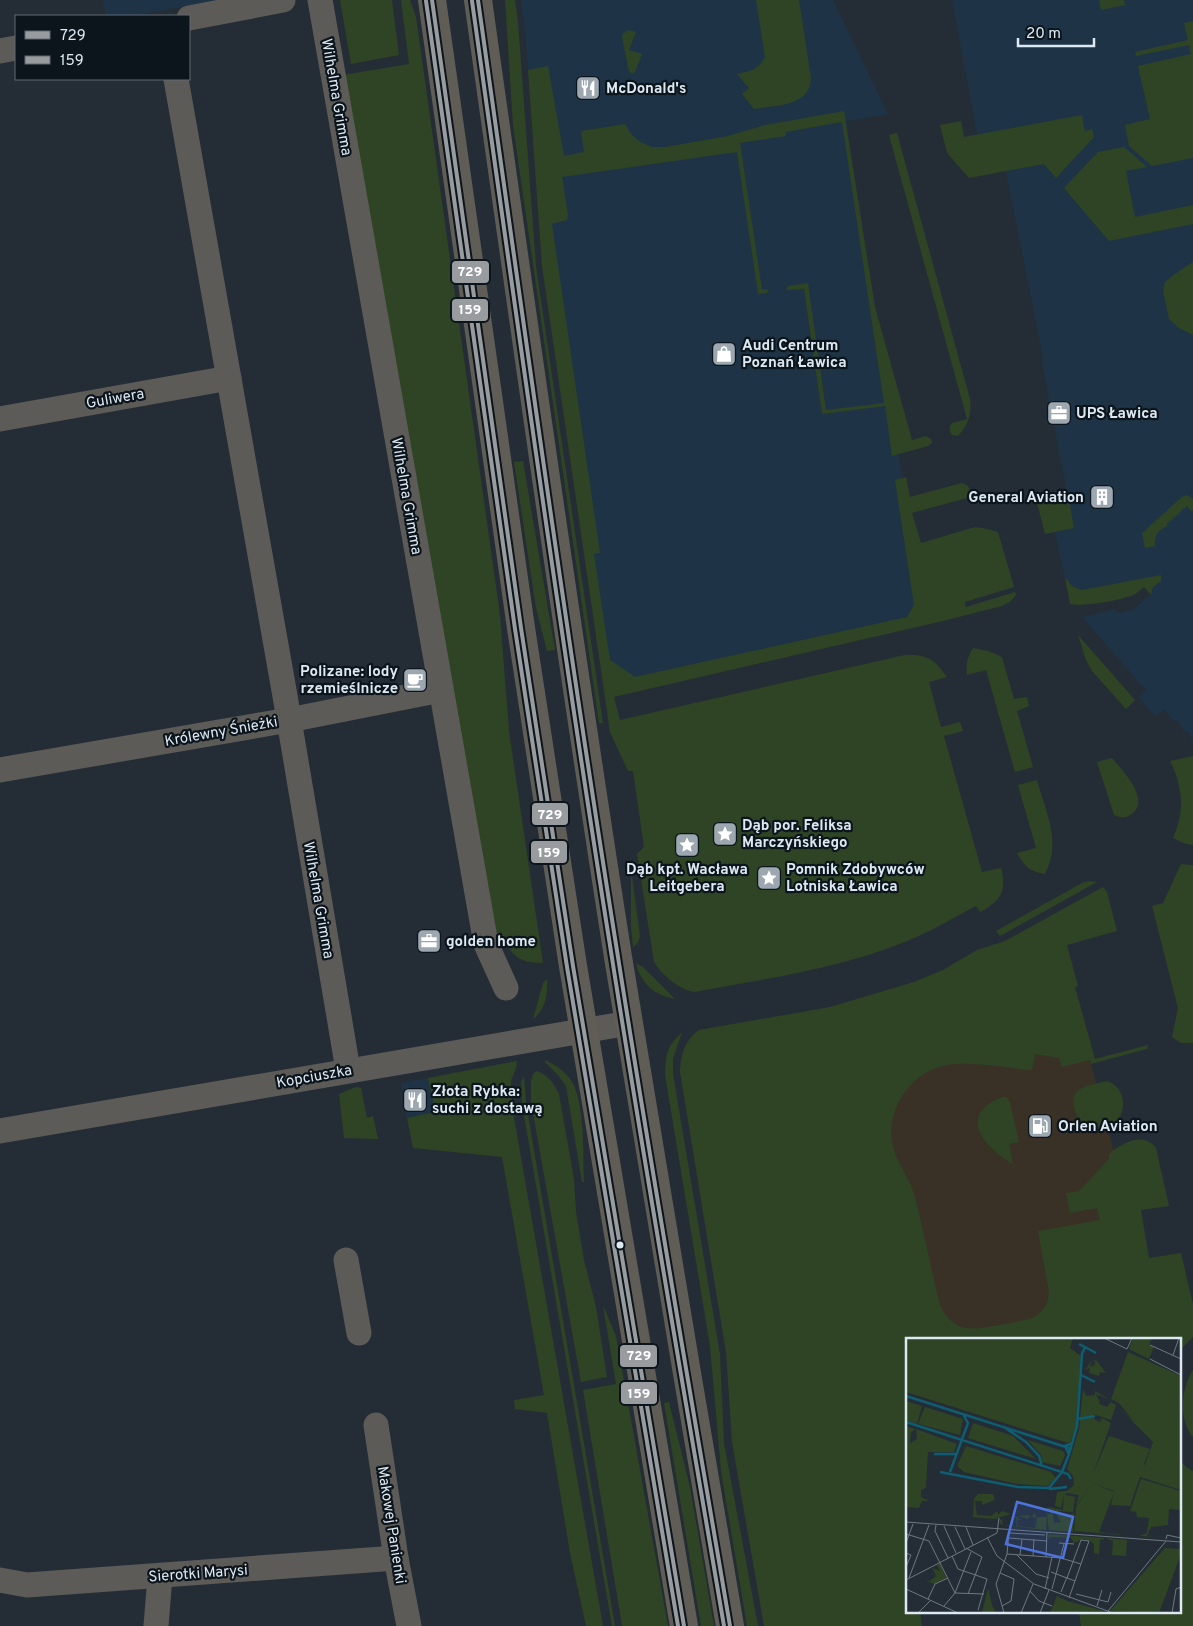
<svg xmlns="http://www.w3.org/2000/svg" width="1193" height="1626" viewBox="0 0 1193 1626" font-family="Overpass,sans-serif">
<style>
.built{fill:#1e3446}
.industrial{fill:#393125}
.green{fill:#2e4424}
.lines{fill:none;stroke-linecap:round;stroke-linejoin:round}
.street{stroke:#5d5b58;stroke-width:25}
.secondary{stroke:#605d56;stroke-width:28}
.bus-1-casing{stroke:#0d151c;stroke-width:8}
.bus-2-casing{stroke:#0d151c;stroke-width:8}
.bus-1{stroke:#989c9f;stroke-width:4}
.bus-2{stroke:#989c9f;stroke-width:4}
.bus-dot{fill:#dce8f2;stroke:#0d151c;stroke-width:2}
.labels{text-anchor:middle;stroke-width:4.5;stroke-linejoin:round;paint-order:stroke}
.poi-label{font-size:15px;font-weight:bold;fill:#dce8f2;stroke:#0d151c;text-anchor:start}
.street-label{font-size:15px;fill:#dce8f2;stroke:#0d151c}
.inset-river{fill:none;stroke:#0e5d70;stroke-width:2.5}
.inset-road{fill:none;stroke:#6e7881;stroke-width:1}
.view{fill:#4d74de;fill-opacity:0.15;stroke:#4d74de;stroke-width:2.5}
.inset-edge{fill:none;stroke:#dce8f2;stroke-width:2.5}
.line-badge{stroke:#0d151c;stroke-width:2}
.badge-label{font-size:14px;text-anchor:middle;font-weight:bold;fill:#fff}
</style>
<rect width="100%" height="100%" fill="#242d36"/>
<g class="built">
<path d="M103 0H217L132 16H106Z"/>
<path d="M521 0H833L888 114 846 121 890 402 922 596 908 619 633 680 607 662 548 224 567 220 536 181 526 38Z"/>
<path d="M952 0H1193V745L1190 733 1184 731 1178 721H1174L1164 710 1156 716 1147 707 1139 697 1146 690 1082 617 1115 609 1117 613 1132 610 1151 595 1153 587 1158 582 1082 590 1072 586 1065 577 1055 532 1074 527 1042 363 1044 362 1023 256 1006 171 985 175Z"/>
<path d="M428 1078 435 1113 407 1118 401 1083Z"/>
</g>
<path class="industrial" d="M1076 1006 1111 1140 1146 1280 1062 1317 948 1340 839 1070Z"/>
<g class="green">
<path d="M340 0H392L399 55 351 64Z"/>
<path d="M401 0H410L416 17 500 615 509 731 543 963C522 963 510 957 504 936L496 938 343 75 409 64Z"/>
<path d="M505 0H515L518 22 536 266 603 723H599L513 125Z"/>
<path d="M756 0H799L811 78C810 107 777 105 754 109L742 94 749 88 737 74C751 71 759 69 765 57Z"/>
<path d="M1099 0H1124L1125 5 1101 10Z"/>
<path d="M1193 21V158L1152 166 1129 146 1125 125 1150 119 1138 66 1191 54 1189 45 1136 56 1135 52 1188 40 1184 23Z"/>
<path d="M628 30 636 32 629 50 642 54 635 72 632 74 629 71 622 37 623 34Z"/>
<path d="M548 66 564 156 584 152 581 131 625 124 631 134 640 142 652 147H665L728 136 765 125 844 111 875 307 912 440 926 436 932 440V443L928 446 892 456 885 406 822 414 804 289 786 290 788 286 808 283 826 410 884 403 842 122 786 132V136L740 143 762 289 769 290 767 293 758 294 737 152 562 177 568 215 567 220 552 224 600 553 594 554 610 660 635 677 907 617 914 605 895 480 906 477 910 497 962 483C969 485 970 488 970 494L967 498 912 513 921 543 975 527 983 528 998 532 1014 587 965 602 966 607 1015 592 1016 595 1010 602 1002 606 943 621 614 697 620 720 905 655C927 654 935 659 947 677L929 682 941 727 960 722 963 731 944 736 982 872 1001 868C1007 891 1001 901 980 912L976 906C953 918 930 932 905 942 837 969 765 979 694 992 678 989 662 975 654 962L637 854 644 847 633 771H628L610 732 542 266 528 70Z"/>
<path d="M1082 115 1085 131 1092 129 1094 137 1056 178 1044 164 969 178 947 153 940 125 961 121 964 137Z"/>
<path d="M897 133 970 399C972 414 968 425 958 436L952 435 950 432V426L952 423 967 419 889 135Z"/>
<path d="M1124 147 1147 167 1126 171 1135 217 1193 205V224L1109 241 1064 188 1098 152Z"/>
<path d="M1193 262V335L1179 328 1169 319 1163 291 1165 282 1175 274Z"/>
<path d="M523 461 555 650 547 651 536 608 514 462Z"/>
<path d="M1067 489 1074 528 1045 534 1035 495Z"/>
<path d="M1187 495 1193 499V511H1191L1187 506 1167 524V526C1158 530 1154 536 1155 546L1145 548 1142 533 1182 497Z"/>
<path d="M1161 575V581L1153 587 1151 595 1144 587C1142 589 1138 592 1135 594 1124 600 1082 607 1070 604L1065 577 1072 586 1082 590Z"/>
<path d="M1078 635 1135 700 1126 709 1092 671 1086 660Z"/>
<path d="M973 648 988 651 1002 657 1014 699 1027 697 1029 706 1017 711 1033 767 1015 772 986 670 967 675C966 665 967 657 973 648Z"/>
<path d="M1193 756V845L1186 844 1173 838C1185 811 1183 787 1170 761Z"/>
<path d="M1112 758C1122 770 1151 799 1132 814 1125 819 1120 818 1114 815L1097 762Z"/>
<path d="M1037 780C1046 813 1062 842 1045 874 1030 872 1024 866 1017 853L1036 848 1018 785Z"/>
<path d="M1181 864 1193 865V1043H1181L1172 1037 1178 1008 1152 906 1163 903Z"/>
<path d="M631 869 640 936 638 943 633 947 631 926Z"/>
<path d="M1089 881 1097 882 1000 936 996 931 1082 883Z"/>
<path d="M1103 887 1107 892 1117 931 1067 945 1078 986 1075 987 1095 1059 1148 1045 1147 1049 1091 1064 1090 1060 1062 1067 1059 1058 1035 1054 1032 1070C1008 1068 980 1063 956 1064 917 1065 886 1104 892 1142 895 1162 909 1176 914 1194 918 1206 920 1219 923 1231 929 1256 934 1281 940 1305 953 1331 968 1331 993 1326 1005 1324 1017 1322 1029 1319 1042 1314 1048 1306 1049 1292L1038 1231 1100 1220 1097 1208 1070 1213 1066 1193 1079 1191 1109 1159V1154C1122 1143 1143 1131 1156 1148L1169 1206 1141 1210 1149 1258 1181 1253 1193 1304V1337L1179 1351V1340H907V1612H920L922 1626H764L732 1442 726 1352 680 1072C681 1055 684 1041 699 1030L830 1007 914 982 943 970 977 950 1005 941Z"/>
<path d="M636 963 644 968 675 999C654 995 641 984 636 963Z"/>
<path d="M547 979C548 993 546 1009 533 1019L543 983Z"/>
<path d="M682 1032 673 1059V1074L720 1354 724 1443 758 1626H747L721 1471 710 1346 665 1075C666 1053 666 1048 682 1032Z"/>
<path d="M545 1060C556 1065 565 1071 572 1082 585 1104 583 1156 584 1182H582L566 1086 558 1075 545 1062Z"/>
<path d="M517 1061 516 1068 511 1081 512 1106 603 1626H586L570 1553 547 1413 515 1409 514 1400 544 1395 502 1157 413 1148 407 1118 435 1112 428 1078Z"/>
<path d="M536 1071C548 1074 554 1084 559 1094L574 1179 576 1212 584 1260 596 1307 607 1377 581 1382 531 1102V1082L533 1074Z"/>
<path d="M524 1076 526 1103 615 1626H612L522 1104 521 1082Z"/>
<path d="M1107 1081C1133 1089 1126 1132 1097 1128L1092 1121 1083 1122 1079 1120C1064 1089 1081 1087 1107 1081Z"/>
<path d="M356 1087 361 1088 367 1118 373 1116 378 1139 344 1138 339 1094Z"/>
<path d="M1002 1097H1006L1010 1102 1019 1142 1009 1144 1013 1164C984 1147 956 1116 1002 1097Z"/>
<path d="M603 1305 616 1336 668 1626H622L583 1390 616 1384Z"/>
<path d="M1193 1370V1437C1178 1420 1181 1388 1193 1370Z"/>
<path d="M669 1402 690 1487 714 1626H701L664 1403Z"/>
<path d="M1179 1459 1186 1467 1193 1471V1626H1081L1079 1612H1179Z"/>
</g>
<g class="lines">
<g class="street">
<path d="M320 0 486 944 506 988"/>
<path d="M189 18 283 0"/>
<path d="M0 51 16 48"/>
<path d="M176 79 285 696 348 1070"/>
<path d="M0 419 229 378"/>
<path d="M0 770 289 720 441 690"/>
<path d="M0 1131 629 1023"/>
<path d="M346 1260 359 1333"/>
<path d="M376 1425 396 1558 409 1626"/>
<path d="M0 1580 27 1585 396 1558"/>
<path d="M156 1626 160 1576"/>
</g>
<g class="secondary">
<path d="M432 0 521 628 573 966 684 1626"/>
<path d="M478 0C523 319 568 639 618 957 654 1181 692 1403 730 1626"/>
</g>
<defs>
<g id="bus-1">
<path d="M432 0 521 628 573 966 684 1626"/>
<path d="M478 0C523 319 567 639 618 957 653 1180 692 1403 730 1626"/>
</g>
<g id="bus-2">
<path d="M426 1 515 629 567 967 678 1626"/>
<path d="M472 1C517 320 561 639 612 958 647 1181 686 1403 724 1626"/>
</g>
</defs>
<use href="#bus-1" class="bus-1-casing"/>
<use href="#bus-2" class="bus-2-casing"/>
<use href="#bus-1" class="bus-1"/>
<use href="#bus-2" class="bus-2"/>
</g>
<defs>
<symbol id="restaurant-square" viewBox="-11 -11 22 22"><rect x="-9" y="-9" width="18" height="18" rx="4" fill="#9ca7b0" stroke="#0d151c"/><path d="M-5-6h1v4h1v-4h1v4h1v-4h1v5L-1.5 .5V6h-2V.5L-5-1ZM5-6V6H3V1.5H1.5Q1.5-4 5-6Z" fill="#fff"/></symbol>
<symbol id="shop-square" viewBox="-11 -11 22 22"><rect x="-9" y="-9" width="18" height="18" rx="4" fill="#9ca7b0" stroke="#0d151c"/><path d="M-5-2.5h2.3a2.7 3.5 0 0 1 5.4 0H5L5.5 6h-11ZM-1.5-2.5h3a1.5 2.3 0 0 0-3 0Z" fill="#fff"/></symbol>
<symbol id="office-square" viewBox="-11 -11 22 22"><rect x="-9" y="-9" width="18" height="18" rx="4" fill="#9ca7b0" stroke="#0d151c"/><path d="M-6-3h4V-5.5h4V-3h4V5H-6ZM-1-4.5V-3h2v-1.5ZM-6 0V1H6V0Z" fill="#fff"/></symbol>
<symbol id="building-square" viewBox="-11 -11 22 22"><rect x="-9" y="-9" width="18" height="18" rx="4" fill="#9ca7b0" stroke="#0d151c"/><path d="M-4-6H4V6H1V3H-1V6H-4ZM-2.5-4.3h1.7v1.8h-1.7ZM.8-4.3h1.7v1.8H.8ZM-2.5-1h1.7V.8h-1.7ZM.8-1h1.7V.8H.8Z" fill="#fff"/></symbol>
<symbol id="cafe-square" viewBox="-11 -11 22 22"><rect x="-9" y="-9" width="18" height="18" rx="4" fill="#9ca7b0" stroke="#0d151c"/><path d="M-5.5-4.5H6V0H3Q3 3.5 0 3.5H-2.5Q-5.5 3.5-5.5 0ZM3-3.2v2h1.7v-2ZM-6 4.5H4V6H-6Z" fill="#fff"/></symbol>
<symbol id="sight-square" viewBox="-11 -11 22 22"><rect x="-9" y="-9" width="18" height="18" rx="4" fill="#9ca7b0" stroke="#0d151c"/><path d="M0-6L1.8-2.2L6-1.7L2.9 1.2L3.7 5.4L0 3.3L-3.7 5.4L-2.9 1.2L-6-1.7L-1.8-2.2Z" fill="#fff"/></symbol>
<symbol id="fuel-square" viewBox="-11 -11 22 22"><rect x="-9" y="-9" width="18" height="18" rx="4" fill="#9ca7b0" stroke="#0d151c"/><path d="M-5.5-6h7V0h2V4h1.3V-2.5L3-4.5l.8-.8L6-3V5H2.5V1h-1V6h-7ZM-4.2-4.7v3.2H.2V-4.7Z" fill="#fff"/></symbol>
</defs>
<g fill-rule="evenodd">
<use href="#restaurant-square" x="574" y="74" width="28" height="28"/>
<use href="#shop-square" x="710" y="340" width="28" height="28"/>
<use href="#office-square" x="1045" y="399" width="28" height="28"/>
<use href="#building-square" x="1088" y="483" width="28" height="28"/>
<use href="#cafe-square" x="401" y="666" width="28" height="28"/>
<use href="#sight-square" x="711" y="820" width="28" height="28"/>
<use href="#sight-square" x="673" y="831" width="28" height="28"/>
<use href="#sight-square" x="755" y="864" width="28" height="28"/>
<use href="#office-square" x="415" y="927" width="28" height="28"/>
<use href="#restaurant-square" x="401" y="1086" width="28" height="28"/>
<use href="#fuel-square" x="1026" y="1112" width="28" height="28"/>
</g>
<circle class="bus-dot" cx="620" cy="1245" r="4.5"/>
<g class="labels">
<g class="poi-label">
<text x="606" y="93">McDonald's</text>
<text x="742" y="350">Audi Centrum<tspan x="742" dy="17">Poznań Ławica</tspan></text>
<text x="1076" y="418">UPS Ławica</text>
<text x="1084" y="502" text-anchor="end">General Aviation</text>
<text x="398" y="676" text-anchor="end">Polizane: lody<tspan x="398" dy="17">rzemieślnicze</tspan></text>
<text x="742" y="830">Dąb por. Feliksa<tspan x="742" dy="17">Marczyńskiego</tspan></text>
<text x="687" y="874" text-anchor="middle">Dąb kpt. Wacława<tspan x="687" dy="17">Leitgebera</tspan></text>
<text x="786" y="874">Pomnik Zdobywców<tspan x="786" dy="17">Lotniska Ławica</tspan></text>
<text x="446" y="946">golden home</text>
<text x="432" y="1096">Złota Rybka:<tspan x="432" dy="17">suchi z dostawą</tspan></text>
<text x="1058" y="1131">Orlen Aviation</text>
</g>
<g class="street-label">
<text transform="translate(337 97) rotate(80)" y="5">Wilhelma Grimma</text>
<text transform="translate(115 398) rotate(-10)" y="5">Guliwera</text>
<text transform="translate(407 496) rotate(80)" y="5">Wilhelma Grimma</text>
<text transform="translate(221 731) rotate(-10)" y="5">Królewny Śnieżki</text>
<text transform="translate(319 900) rotate(80)" y="5">Wilhelma Grimma</text>
<text transform="translate(314 1076) rotate(-10)" y="5">Kopciuszka</text>
<text transform="translate(392 1525) rotate(81)" y="5">Makowej Panienki</text>
<text transform="translate(198 1573) rotate(-4)" y="5">Sierotki Marysi</text>
</g>
</g>
<g transform="translate(906 1338)">
<rect width="275" height="275" fill="#242d36"/>
<path d="M0 0H167L164 10 175 18 170 89 165 103 162 105 0 54ZM227 0H246L243 7 248 9 243 21 223 11ZM222 14 275 38V152L234 139 224 168 205 167 208 153 186 145 170 168 173 157 161 155 159 157 169 159 167 174 137 172 143 169 157 172 158 157 155 170 149 168 151 154 161 153 168 147 167 138 161 131 173 91 177 51 180 58 189 57V53L204 62 190 56 194 65H191L201 69 205 64 210 67 205 82 187 76 188 81 194 84 196 80 205 85 187 136 203 98 244 111 238 126 239 127 247 104 211 68 228 84 213 65 205 61ZM186 22 184 29 189 27 188 22 191 23 200 35 194 34 193 38 183 35 184 30 179 32ZM0 63 16 68 11 86 0 82ZM19 69 57 81 54 97 12 86ZM67 85 107 98 130 121 62 100ZM0 88 9 91 5 95 4 105 11 101 10 91 51 106 48 114H22L20 150 15 152V159L23 163H16L13 170 0 169ZM122 102 157 113 159 117 154 128 136 124 135 117ZM60 108 145 134 150 140 142 148 111 146 58 134 51 128ZM235 141 275 153V172L263 171 262 187 245 189 241 198 248 199 233 198 241 195 243 180 231 179 230 174 224 173ZM186 145 208 154 193 194 220 197 168 193 170 169ZM72 156H87L89 162 76 167V163H69L71 177 85 178 91 173 92 177 96 173 105 176 88 181 67 179 68 161ZM147 175 148 185 155 184 150 176 160 178 168 175 167 194 143 192 141 176ZM128 176H130V191L131 179H141L140 192 96 187 94 185V182L96 181 97 187H104L105 182V188H110L111 181 106 178 111 179 112 178 124 177 122 181 112 178V181L117 182H112L111 188 129 190 130 180 125 179ZM142 196 198 200V201L194 202 193 216 188 215V206L183 202 177 201 168 205 165 200 145 199 143 202ZM199 200 221 202 220 218 206 217 207 203ZM259 210 275 211V216L253 275 204 273ZM34 225 40 240 28 246 19 242 24 243 30 238 26 230 34 233 31 227ZM82 250 86 267 90 275H76ZM151 258 161 263 198 273 144 275Z" fill="#2e4424"/>
<path class="inset-river" d="M173 6 190 15M175 37 189 44M0 58 166 111M172 81 189 78M0 84 162 136 165 141M98 89 120 104 133 118 136 128M28 116H51M163 116 171 88 176 16 179 9M34 134 112 149 143 150 156 134 163 116 159 108 167 105M44 134 62 85 57 76M143 151 161 149"/>
<path class="inset-road" d="M198 0 221 11 226 0M244 7 275 21M267 17 273 0M244 21 275 37M0 184 275 204M30 187 29 193 42 220M38 188 50 215M49 189 59 211M60 189 67 207M0 196 23 203 49 255M81 199 91 218 128 246 207 275M103 200 141 203M260 201 261 197 275 200M0 205 7 186M153 205 168 206M60 210 76 219 62 256M0 215 5 217 0 229M101 216 155 220 175 226M111 217 130 236 143 240M114 217 116 201M46 218 52 231 81 241 72 272M127 218 128 201M140 219 141 194M145 234 169 243M94 235 108 241 105 263 96 268M3 240 23 187M161 240 175 202 183 203 163 260M0 242 91 195 93 180M0 251 52 275M139 251 146 219M146 251 158 206M124 253 133 263 146 268M155 254 161 239M49 255 78 256M170 256 202 264 205 254M22 261 29 246 42 240M38 268 49 255 65 214M191 268 196 252M202 273 260 203M12 275 25 262M98 275 90 246 101 216 103 195 139 197M115 275 127 246M134 275 143 252M266 275 270 251 275 249"/>
<path class="view" d="M111 164 167 179 157 220 100 206Z"/>
<rect width="275" height="275" class="inset-edge"/>
</g>
<g class="line-badge">
<rect x="451" y="260" width="39" height="24" rx="5" fill="#989c9f"/>
<rect x="451" y="298" width="38" height="24" rx="5" fill="#989c9f"/>
<rect x="531" y="802" width="38" height="24" rx="5" fill="#989c9f"/>
<rect x="530" y="840" width="38" height="24" rx="5" fill="#989c9f"/>
<rect x="619" y="1344" width="39" height="24" rx="5" fill="#989c9f"/>
<rect x="620" y="1381" width="38" height="24" rx="5" fill="#989c9f"/>
</g>
<g class="badge-label">
<text x="470" y="276">729</text>
<text x="470" y="314">159</text>
<text x="550" y="819">729</text>
<text x="549" y="857">159</text>
<text x="639" y="1360">729</text>
<text x="639" y="1398">159</text>
</g>
<rect x="15" y="15" width="175" height="65" fill="#0d151c" stroke="#606972"/>
<rect x="25" y="31" width="25" height="8" fill="#989c9f" stroke="#606972"/>
<text x="60" y="40" font-size="15" fill="#dce8f2">729</text>
<rect x="25" y="56" width="25" height="8" fill="#989c9f" stroke="#606972"/>
<text x="60" y="65" font-size="15" fill="#dce8f2">159</text>
<path d="M1018 38v8h76v-8" fill="none" stroke="#dce8f2" stroke-width="2.5"/>
<text x="1026" y="38" font-size="15" fill="#dce8f2" stroke="#0d151c" stroke-width="4" paint-order="stroke">20 m</text>
</svg>
